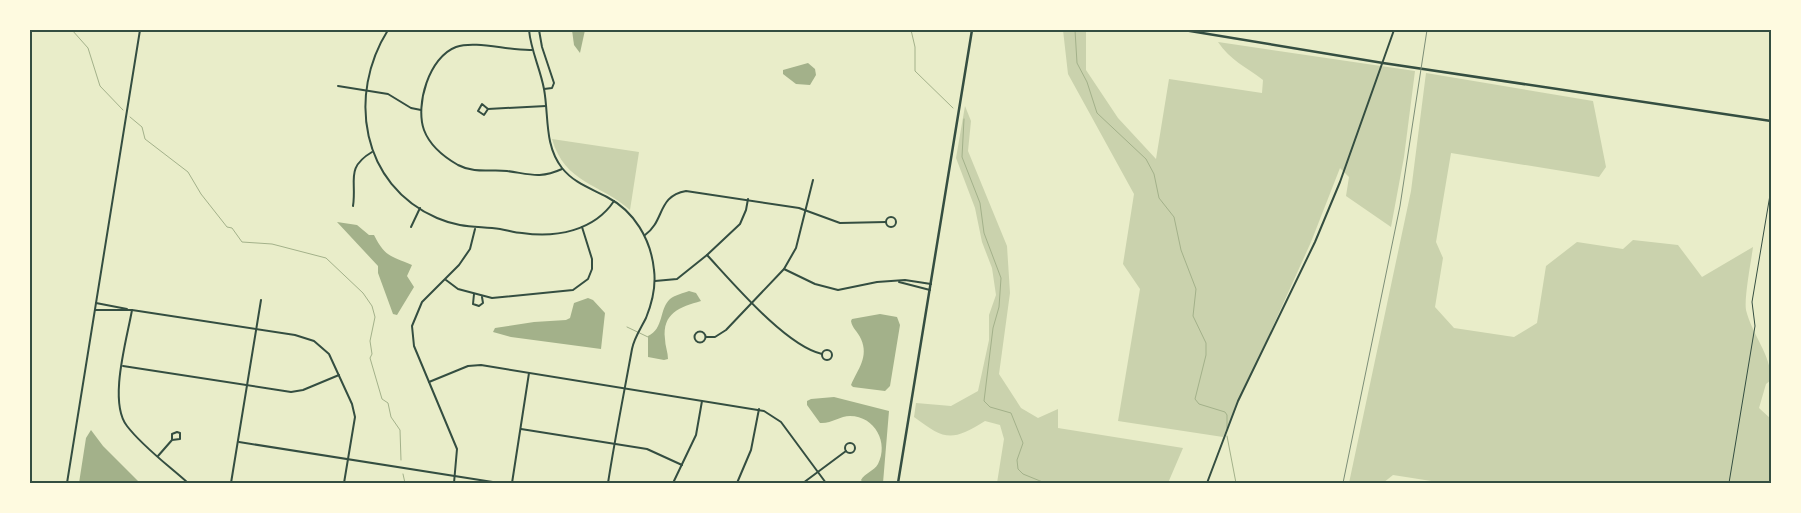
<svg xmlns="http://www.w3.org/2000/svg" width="1801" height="513" viewBox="0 0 1801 513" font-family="'PT Sans',sans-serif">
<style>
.green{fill:#cad2ad}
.water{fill:#a3b18a}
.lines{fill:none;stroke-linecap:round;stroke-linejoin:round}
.stream{stroke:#a3b18a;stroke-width:1}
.path{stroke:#344e41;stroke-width:1}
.minor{stroke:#344e41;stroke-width:2}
.tertiary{stroke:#344e41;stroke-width:2.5}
.secondary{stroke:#344e41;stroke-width:2.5}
.rail{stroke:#7c8e77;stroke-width:1}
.neatline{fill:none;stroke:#344e41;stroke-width:2}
</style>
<rect width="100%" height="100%" fill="#e9edc9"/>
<g class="green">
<path d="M1063 30H1086V70L1118 118 1156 159 1169 79 1262 93 1263 80C1246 67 1230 60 1218 42L1415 71 1404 157 1391 227 1346 196 1349 177 1340 168 1311 242 1223 437 1118 421 1140 289 1123 264 1134 194 1068 74Z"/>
<path d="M1426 73 1593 101 1606 167 1599 177 1451 153 1436 242 1443 258 1435 307 1454 328 1514 337 1537 323 1546 266 1577 242 1623 249 1633 240 1678 245 1702 277 1753 247C1751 262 1744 298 1746 310 1752 335 1771 354 1771 380L1766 384 1759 408 1771 419V483H1444L1393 475 1383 483H1349L1411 191Z"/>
<path d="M965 106 971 121 968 151 1007 246 1010 293 999 374 1021 408 1038 418 1058 409V428L1183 448 1168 483H997L1004 439 1000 425 985 421C951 442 945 440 914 417L916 403 951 406 978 391 989 340V315L996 295 992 268 982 242 975 208 956 158Z"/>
<path d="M552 139 639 152 630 210C600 183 565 184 552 139Z"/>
</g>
<g class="water">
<path d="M572 30H585L580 53 574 45Z"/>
<path d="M808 63 815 69 816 75 810 85 796 84 783 74V70Z"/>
<path d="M337 222 357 225 369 235H374C385 257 391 256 412 265L407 276 414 287 397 315 393 314 378 273V266Z"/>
<path d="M689 291 696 293 701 301C680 307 662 313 665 339 665 346 668 352 668 359L664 360 648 357V336C664 329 659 309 670 299 675 295 684 293 689 291Z"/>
<path d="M588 298 593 300 605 313 601 349 511 337 493 332 495 328 534 322 566 320 570 318 574 303Z"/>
<path d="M880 314 897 317 900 325 890 386 885 391 853 387 851 385C858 369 869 357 861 339 858 332 852 328 851 321L852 319Z"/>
<path d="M834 397 889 411 883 483H863L861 480C865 473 874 471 878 464 889 443 875 416 850 416 840 416 831 424 820 423L807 405V401L811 399Z"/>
<path d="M91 430 103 446 140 483H79L86 438Z"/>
</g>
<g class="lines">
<g class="stream">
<path d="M72 30 88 48 100 86 123 110"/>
<path d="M911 30 915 47V71L953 108"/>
<path d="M1075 30 1077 63 1087 82 1097 113 1146 159 1154 174 1159 198 1174 217 1181 250 1196 289 1193 316 1206 343V355L1195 399 1199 404 1225 412 1227 415V428"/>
<path d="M130 117 142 127 145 139 188 172 201 194 227 227 232 228 242 242 272 244 326 258 363 293 372 306 375 317 370 341 372 354 370 358 382 399 388 403 391 417 400 430 401 460"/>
<path d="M964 119 962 157 980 203 984 233 1001 278 999 307 993 328 984 401 990 407 1011 413 1023 443 1017 460 1018 469 1023 474 1045 483"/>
<path d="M627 327 648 337"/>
<path d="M1227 436 1236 483"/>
<path d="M403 474 405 483"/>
</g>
<path class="path" d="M1729 483 1755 326 1752 302 1771 189"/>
<g class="minor">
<path d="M388 30C347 95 361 185 437 218 460 228 476 226 500 229 507 230 515 233 522 233 556 238 594 231 614 201"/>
<path d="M529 30C531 51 540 68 544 89 549 116 544 145 562 168 574 183 590 188 607 197 634 211 651 239 654 270 656 285 652 303 646 318 641 328 634 338 632 349 624 393 615 438 608 483"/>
<path d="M539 30 542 47 554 83 552 88 544 89"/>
<path d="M532 50C508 51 476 40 456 47 429 57 415 105 424 130 430 146 444 157 458 165 475 174 490 169 507 171 530 174 540 179 562 169"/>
<path d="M338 86 388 94 411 108 421 110"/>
<path d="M488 109 484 115 478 111 482 104 488 109 546 106"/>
<path d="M353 206C357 181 345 168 372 152"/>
<circle cx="891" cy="222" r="5"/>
<path d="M411 227 420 208"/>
<path d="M645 235C665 221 657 196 686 191L799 208 840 223 886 222"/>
<path d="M707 255C733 283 786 346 822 354"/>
<path d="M784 269 815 284 838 290 877 282 905 280 931 284"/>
<path d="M446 280 458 289 492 298 573 290 588 279 592 269V259L582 227"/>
<path d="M655 281 677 279 707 255 740 224 746 210 748 199"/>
<path d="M899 282 930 290"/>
<path d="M474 294 473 304 479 306 483 303 482 297"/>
<path d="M96 303 127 309"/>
<path d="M95 310H132L295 335 314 341 329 354 352 404 355 417 344 483"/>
<path d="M132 310C127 339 108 402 127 426 143 447 168 465 188 483"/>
<circle cx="700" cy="337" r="5.5"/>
<path d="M706 337H715L726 330 784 269 796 248 813 180"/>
<circle cx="827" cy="355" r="5"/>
<path d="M123 366 291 392 303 390 339 375"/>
<path d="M429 382 468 366 481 365 764 411 781 422 826 483"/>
<path d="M521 429 647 449 682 465"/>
<path d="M239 442 499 483"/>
<circle cx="850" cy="448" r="5"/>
<path d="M158 456 172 440V434L177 432 180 433V439L172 440"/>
<path d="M67 483 140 30"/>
<path d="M231 483 261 300"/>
<path d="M454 483 457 449 414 346 412 326 422 302 459 265 470 249 475 229"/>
<path d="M512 483 529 373"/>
<path d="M673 483 696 435 702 401"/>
<path d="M737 483 751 450 759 409"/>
<path d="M803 483 846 451"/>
<path d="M1207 483 1238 401 1315 242 1340 182 1394 30"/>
</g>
<path class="tertiary" d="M1184 30 1383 63 1771 121"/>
<path class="secondary" d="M898 483 972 30"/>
<path class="rail" d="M1343 483 1400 206 1427 30"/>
</g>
<rect width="1801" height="513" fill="none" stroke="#fefae0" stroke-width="62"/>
<rect x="31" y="31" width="1739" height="451" class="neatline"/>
</svg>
